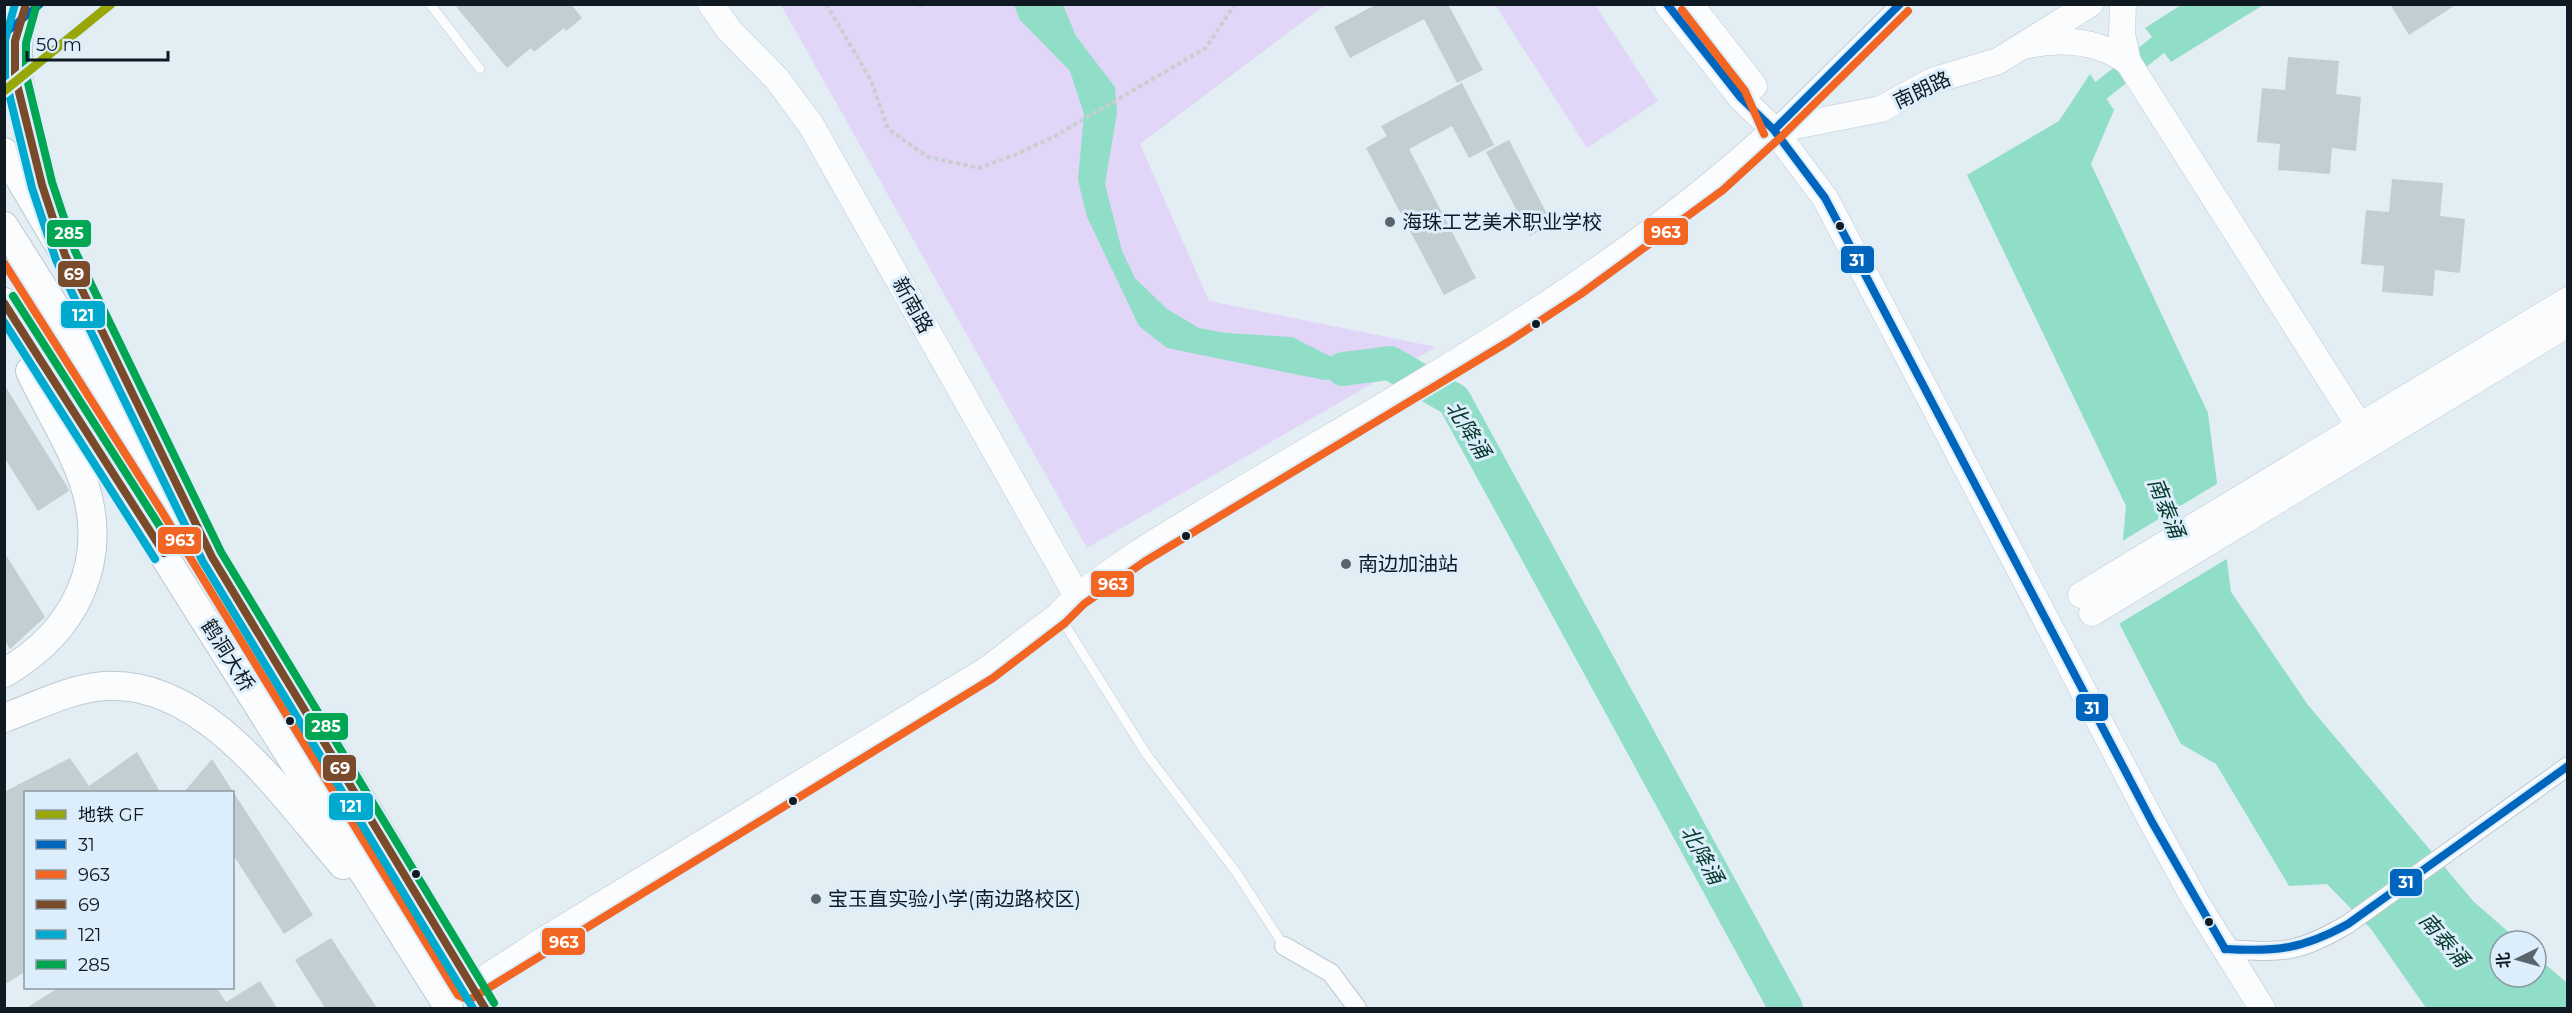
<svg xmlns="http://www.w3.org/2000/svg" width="2572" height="1013" viewBox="0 0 2572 1013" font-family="Montserrat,'Noto Sans SC',sans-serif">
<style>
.green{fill:#e1d6f7}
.water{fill:#90dec8}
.pier{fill:#e3edf4}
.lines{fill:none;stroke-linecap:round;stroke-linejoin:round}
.canal{stroke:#90dec8;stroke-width:20}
.river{stroke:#90dec8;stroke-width:34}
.building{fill:#c2ced2}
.lane-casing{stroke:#bfc9d0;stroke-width:10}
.street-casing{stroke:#bfc9d0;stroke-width:20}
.secondary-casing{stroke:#bfc9d0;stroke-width:27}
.primary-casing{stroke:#bfc9d0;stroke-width:30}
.path{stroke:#caced0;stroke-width:4;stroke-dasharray:4.5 3;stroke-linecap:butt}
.lane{stroke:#fbfcfd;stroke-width:9}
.street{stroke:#fbfcfd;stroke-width:18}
.secondary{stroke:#fbfcfd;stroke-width:26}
.primary{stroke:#fbfcfd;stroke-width:28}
.primary-bridge-casing{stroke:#bfc9d0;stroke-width:30;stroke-linecap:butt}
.primary-bridge{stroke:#fbfcfd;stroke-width:28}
.bus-1-casing{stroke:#dceefb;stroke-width:12}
.bus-2-casing{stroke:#dceefb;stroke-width:12}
.bus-3-casing{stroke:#dceefb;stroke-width:12}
.bus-4-casing{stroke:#dceefb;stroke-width:12}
.bus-5-casing{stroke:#dceefb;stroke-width:12}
.bus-1{stroke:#0065bd;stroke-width:8}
.bus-2{stroke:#f26522;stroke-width:8}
.bus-3{stroke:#7a4b2a;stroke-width:8}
.bus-4{stroke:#00a9ce;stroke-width:8}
.bus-5{stroke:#00a651;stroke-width:8}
.metro-1-casing{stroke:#dceefb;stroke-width:14}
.metro-1{stroke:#97a708;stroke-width:9}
.poi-dot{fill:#59646c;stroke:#dceefb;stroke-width:2}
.bus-dot{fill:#0f1a22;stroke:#dceefb;stroke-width:2}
.labels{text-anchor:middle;stroke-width:6;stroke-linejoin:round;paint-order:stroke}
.street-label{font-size:20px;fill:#0f1a22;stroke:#dceefb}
.poi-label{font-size:20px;fill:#0f1a22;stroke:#dceefb;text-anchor:start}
.water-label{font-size:21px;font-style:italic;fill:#07392b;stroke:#dceefb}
.line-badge{stroke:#dceefb;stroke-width:2}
.badge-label{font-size:16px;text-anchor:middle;font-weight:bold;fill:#fff}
</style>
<rect width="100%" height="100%" fill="#e3edf4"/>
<g class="green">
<path d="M1499 4 1595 5 1658 101 1587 148 1496 6Z"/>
<path d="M781 5H1325L1140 144 1209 301 1436 347 1087 548Z"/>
</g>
<g class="water">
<path d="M1014 5H1063L1076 36 1115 87 1117 113 1105 184 1122 251 1135 278 1167 309 1199 328 1226 333 1292 337 1346 364 1390 363 1385 368 1357 377 1324 380 1167 348 1139 326 1087 217 1081 193 1078 179 1084 114 1070 71 1020 20Z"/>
<path d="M2181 5V4L2263 5 2171 62 2145 28Z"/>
<path d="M2090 74 2114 110 2091 164 2208 413 2231 592 2308 705 2474 902 2519 941H2500V977H2536V956L2567 983V1008H2426L2371 929 2327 884 2289 886 2216 764 2181 744 2116 617 2126 506 1967 175 2059 121Z"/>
</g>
<path class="pier" d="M2220 482 2230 557 2117 625 2113 617 2119 543Z"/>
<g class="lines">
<path class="canal" d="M2084 109 2089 100 2158 45 2222 4"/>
<path class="river" d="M1343 369 1390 363 1454 400 1786 1008"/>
</g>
<g class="building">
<path d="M454 4H571L582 18 566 31 564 28 534 52 531 48 507 68Z"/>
<path d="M1377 4H1451L1449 6 1483 70 1457 83 1424 19 1350 58 1334 27Z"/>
<path d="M2390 4H2457L2409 35Z"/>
<path d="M2288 57 2339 61 2336 94 2361 97 2356 151 2332 148 2330 174 2278 170 2280 144 2257 142 2262 88 2285 90Z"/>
<path d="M1462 83 1494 145 1469 158 1452 126 1409 149 1476 278 1444 295 1366 148 1387 136 1381 126Z"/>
<path d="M1509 140 1552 224 1530 236 1486 152Z"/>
<path d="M2392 179 2443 183 2440 216 2465 219 2460 273 2435 270 2433 296 2382 292 2384 266 2361 264 2366 210 2389 212Z"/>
<path d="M4 384 68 488 69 491 38 511 4 457Z"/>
<path d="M4 552 45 617 10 649 4 640Z"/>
<path d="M137 752 160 792H26V971L4 985V792L70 758 89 786Z"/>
<path d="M212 759 313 915 284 934 232 853V792H184Z"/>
<path d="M331 938 377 1008H325L295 960Z"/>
<path d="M260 981 277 1008H26L60 987H216L226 1002Z"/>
</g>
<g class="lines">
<defs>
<g id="lane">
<path d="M430 4 480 69"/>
<path d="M1060 617 1147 755 1236 872 1284 946"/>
</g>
<g id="street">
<path d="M1774 130 1901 4"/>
<path d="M121 427 185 528"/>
<path d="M1284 946 1331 973 1357 1008"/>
<path d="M2225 949C2284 953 2296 954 2348 924L2568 766"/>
</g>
<g id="secondary">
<path d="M711 4 729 30 777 79 811 125 1077 596"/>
<path d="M1667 4 1741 98 1774 130 1825 198 2152 822 2196 902 2262 1008"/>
<path d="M1690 4 1754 86"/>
<path d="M2123 4 2122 34 2128 62 2369 441"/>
<path d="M2028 45C2063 38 2099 41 2128 62"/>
<path d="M1774 130 1881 109 1932 81 1998 61 2090 4"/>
<path d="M2081 595 2568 300"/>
<path d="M2092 613 2568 324"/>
<path d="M467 990 542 941 988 669 1059 615 1077 596 1138 553C1354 417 1586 303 1774 130"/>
</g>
<g id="primary">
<path d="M4 152 65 255 212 557"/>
<path d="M4 226 135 433"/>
<path d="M4 302 449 1008"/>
<path d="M4 673C74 633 110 563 84 483 71 444 47 408 30 371"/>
<path d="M4 718C37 706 69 689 104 686 206 679 283 797 343 865"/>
</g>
</defs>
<use href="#lane" class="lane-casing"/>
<use href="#street" class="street-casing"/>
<use href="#secondary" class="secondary-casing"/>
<use href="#primary" class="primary-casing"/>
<g class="path">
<path d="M826 4 871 80 888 129 928 157 979 168 1017 154 1053 137 1206 48 1235 4"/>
<path d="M920 4 921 7"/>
</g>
<use href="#lane" class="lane"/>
<use href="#street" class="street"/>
<use href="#secondary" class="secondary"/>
<use href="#primary" class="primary"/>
<defs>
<g id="primary-bridge">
<path d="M26 4C0 76 42 184 65 255"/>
<path d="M212 557 371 816 485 1008"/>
</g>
</defs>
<use href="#primary-bridge" class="primary-bridge-casing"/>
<use href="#primary-bridge" class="primary-bridge"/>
<defs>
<g id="bus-1">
<path d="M1667 4 1741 98 1774 130 1825 198 2152 822 2225 949"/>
<path d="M4 34 40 4"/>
<path d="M1774 130 1900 4"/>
<path d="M2225 949C2276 952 2303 949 2348 924L2568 766"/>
</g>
<g id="bus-2">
<path d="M1682 10 1745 91 1764 134"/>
<path d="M4 263 161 510 458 995 469 1000 993 678 1065 623 1084 604 1144 562 1508 342 1581 294 1723 190 1781 137 1908 11"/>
</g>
<g id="bus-3">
<path d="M26 4 15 41V76L42 185 65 255 212 557 485 1008"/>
<path d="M4 303 164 553"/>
</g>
<g id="bus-4">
<path d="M15 4 5 40V77L32 188 56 260 203 562 473 1008"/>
<path d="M4 322 155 559"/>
</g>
<g id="bus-5">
<path d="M36 7 26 43V75L52 182 75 251 221 552 494 1003"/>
<path d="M13 296 173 547"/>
</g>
</defs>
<use href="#bus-1" class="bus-1-casing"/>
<use href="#bus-2" class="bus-2-casing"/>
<use href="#bus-3" class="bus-3-casing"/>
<use href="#bus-4" class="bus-4-casing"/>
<use href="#bus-5" class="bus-5-casing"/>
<use href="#bus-1" class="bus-1"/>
<use href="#bus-2" class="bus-2"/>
<use href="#bus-3" class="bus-3"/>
<use href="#bus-4" class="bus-4"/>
<use href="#bus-5" class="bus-5"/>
<defs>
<path id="metro-1" d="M4 91 111 4"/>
</defs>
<use href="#metro-1" class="metro-1-casing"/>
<use href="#metro-1" class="metro-1"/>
</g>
<g class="poi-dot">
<circle cx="1390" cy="222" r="6"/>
<circle cx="1346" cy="564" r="6"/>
<circle cx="816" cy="899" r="6"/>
</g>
<g class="bus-dot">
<circle cx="1840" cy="226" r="5"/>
<circle cx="1536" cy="324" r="5"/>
<circle cx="1186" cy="536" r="5"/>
<circle cx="290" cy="721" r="5"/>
<circle cx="793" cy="801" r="5"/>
<circle cx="416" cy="874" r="5"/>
<circle cx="2209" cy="922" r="5"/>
</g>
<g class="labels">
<g class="street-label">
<text transform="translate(1922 90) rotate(-25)" y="7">南朗路</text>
<text transform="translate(913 305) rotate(61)" y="7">新南路</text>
<text transform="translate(228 655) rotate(58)" y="7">鹤洞大桥</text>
</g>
<g class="poi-label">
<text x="1402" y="229">海珠工艺美术职业学校</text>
<text x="1358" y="571">南边加油站</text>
<text x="828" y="906">宝玉直实验小学(南边路校区)</text>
</g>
<g class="water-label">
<text transform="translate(1468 430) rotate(58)" y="7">北降涌</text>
<text transform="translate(2166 508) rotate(68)" y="7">南泰涌</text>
<text transform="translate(1702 855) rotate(61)" y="7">北降涌</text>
<text transform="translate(2444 940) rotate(49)" y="7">南泰涌</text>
</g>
</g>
<g class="line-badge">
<rect x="1643" y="217" width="46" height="29" rx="6" fill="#f26522"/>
<rect x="46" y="219" width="46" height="29" rx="6" fill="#00a651"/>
<rect x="1840" y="245" width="35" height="29" rx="6" fill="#0065bd"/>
<rect x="57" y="260" width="34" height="28" rx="6" fill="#7a4b2a"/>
<rect x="60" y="300" width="46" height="29" rx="6" fill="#00a9ce"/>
<rect x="157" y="526" width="45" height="29" rx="6" fill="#f26522"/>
<rect x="1090" y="570" width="45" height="28" rx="6" fill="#f26522"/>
<rect x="2075" y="693" width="34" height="29" rx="6" fill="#0065bd"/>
<rect x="304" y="712" width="45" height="29" rx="6" fill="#00a651"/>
<rect x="322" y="754" width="35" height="28" rx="6" fill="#7a4b2a"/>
<rect x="328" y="792" width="46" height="29" rx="6" fill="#00a9ce"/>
<rect x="2389" y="868" width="34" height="29" rx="6" fill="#0065bd"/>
<rect x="541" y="927" width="45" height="29" rx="6" fill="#f26522"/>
</g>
<g class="badge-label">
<text x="1666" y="238">963</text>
<text x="69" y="239">285</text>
<text x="1857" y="266">31</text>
<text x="74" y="280">69</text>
<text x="83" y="321">121</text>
<text x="180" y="546">963</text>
<text x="1113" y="590">963</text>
<text x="2092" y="714">31</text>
<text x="326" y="732">285</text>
<text x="340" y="774">69</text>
<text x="351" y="812">121</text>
<text x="2406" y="888">31</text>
<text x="564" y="948">963</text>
</g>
<rect width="2572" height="1013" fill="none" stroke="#0f1a22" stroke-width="12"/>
<rect x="24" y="791" width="210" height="198" fill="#dceefb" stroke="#8a99a4" stroke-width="1.5"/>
<rect x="36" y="810" width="30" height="9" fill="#97a708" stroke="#8a99a4" stroke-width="1.5"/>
<text x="78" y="821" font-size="18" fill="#0f1a22">地铁 GF</text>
<rect x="36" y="840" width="30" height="9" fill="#0065bd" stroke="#8a99a4" stroke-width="1.5"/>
<text x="78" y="851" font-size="18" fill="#0f1a22">31</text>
<rect x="36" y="870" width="30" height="9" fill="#f26522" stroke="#8a99a4" stroke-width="1.5"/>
<text x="78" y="881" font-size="18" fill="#0f1a22">963</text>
<rect x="36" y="900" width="30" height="9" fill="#7a4b2a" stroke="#8a99a4" stroke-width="1.5"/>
<text x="78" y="911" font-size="18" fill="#0f1a22">69</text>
<rect x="36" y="930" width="30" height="9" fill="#00a9ce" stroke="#8a99a4" stroke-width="1.5"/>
<text x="78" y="941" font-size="18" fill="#0f1a22">121</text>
<rect x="36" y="960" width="30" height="9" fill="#00a651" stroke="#8a99a4" stroke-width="1.5"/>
<text x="78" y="971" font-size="18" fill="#0f1a22">285</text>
<g transform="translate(2518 959) rotate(265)"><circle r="28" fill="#dceefb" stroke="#8a99a4" stroke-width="1.5"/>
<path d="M0-4.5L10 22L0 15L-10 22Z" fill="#59646c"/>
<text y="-9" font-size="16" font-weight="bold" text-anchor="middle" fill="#0f1a22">北</text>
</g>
<path d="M27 51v9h141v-9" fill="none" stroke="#0f1a22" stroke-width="3"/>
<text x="36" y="51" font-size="18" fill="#0f1a22" stroke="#dceefb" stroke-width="4.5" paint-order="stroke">50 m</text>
</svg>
